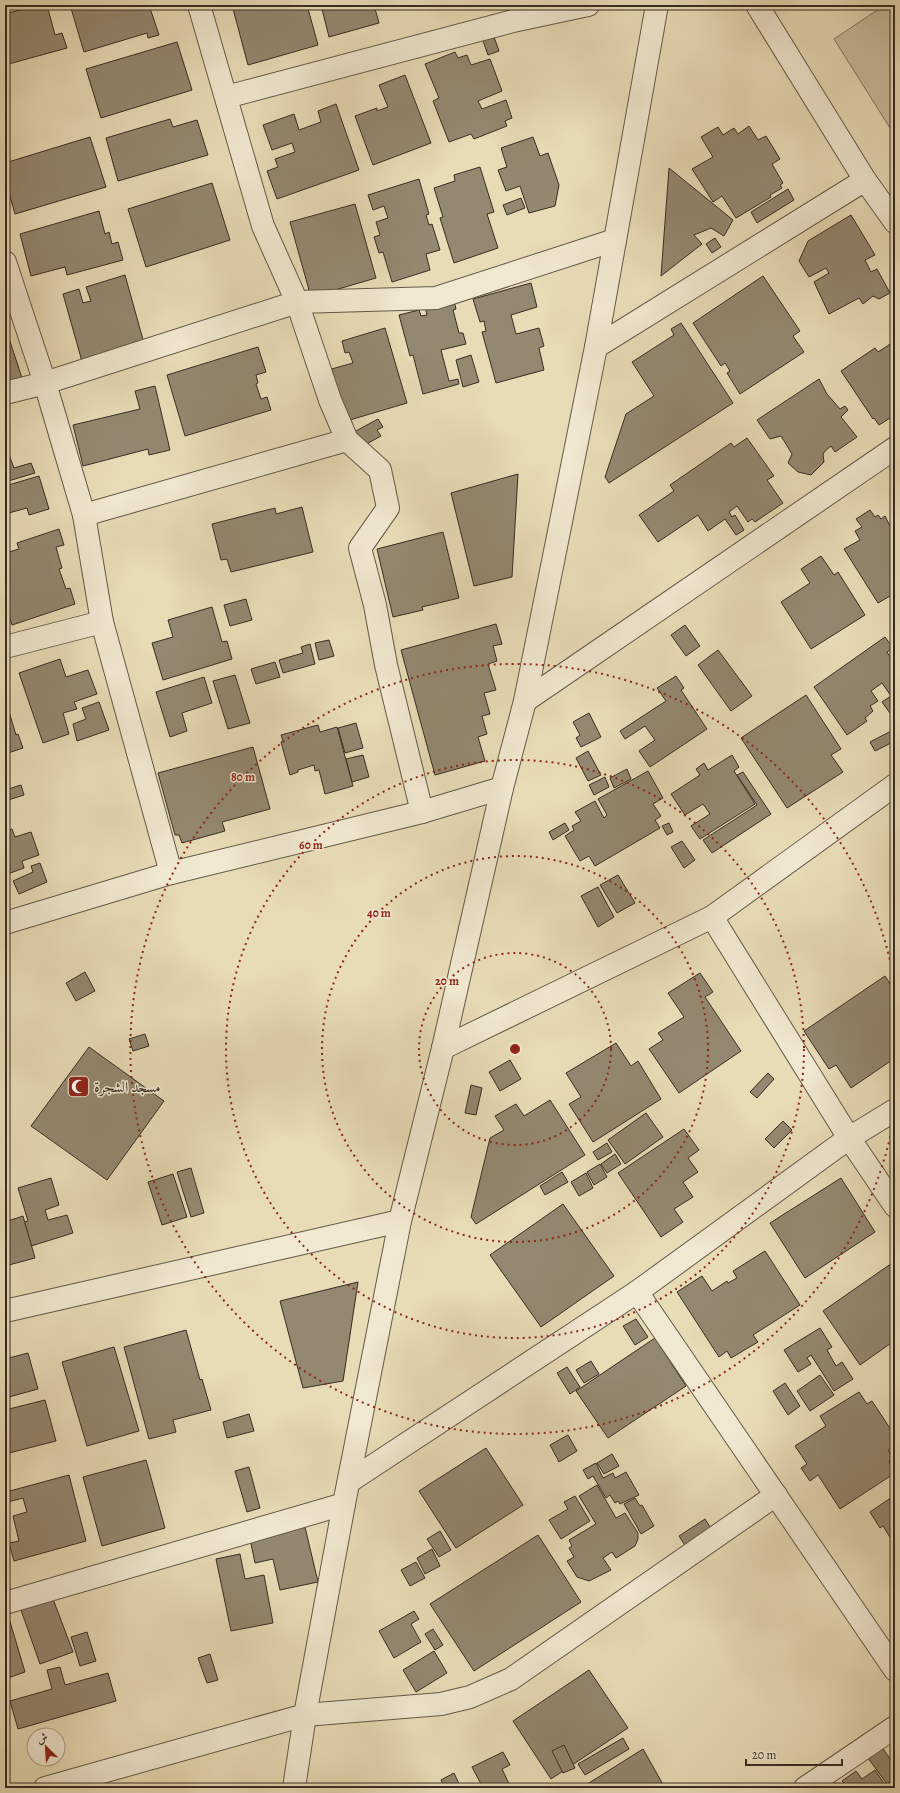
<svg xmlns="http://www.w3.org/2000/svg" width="900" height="1793" viewBox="0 0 900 1793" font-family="Alegreya,Amiri,serif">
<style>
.green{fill:#cabe9d;stroke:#807660}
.building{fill:#938870;stroke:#362d24}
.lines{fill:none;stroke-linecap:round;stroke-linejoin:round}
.minor-casing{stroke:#625948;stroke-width:24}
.minor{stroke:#f0e8d0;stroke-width:22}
.ring{fill:none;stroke:#8f2418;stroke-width:2;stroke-dasharray:2 4}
.labels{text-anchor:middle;stroke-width:3;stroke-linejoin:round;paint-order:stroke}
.poi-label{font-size:15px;fill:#362d24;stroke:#f0e8d0;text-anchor:start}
.centre{fill:#8f2418;stroke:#f0e8d0;stroke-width:2}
.ring-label{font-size:12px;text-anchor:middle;font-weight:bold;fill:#8f2418;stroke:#f0e8d0;stroke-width:3;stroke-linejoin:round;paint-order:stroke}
</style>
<rect width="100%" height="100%" fill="#e8dcb6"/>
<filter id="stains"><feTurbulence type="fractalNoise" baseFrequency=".005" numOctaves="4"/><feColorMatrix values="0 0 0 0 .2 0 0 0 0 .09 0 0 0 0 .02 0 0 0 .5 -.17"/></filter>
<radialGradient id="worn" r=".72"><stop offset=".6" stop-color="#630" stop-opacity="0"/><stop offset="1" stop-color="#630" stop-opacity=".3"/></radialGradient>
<path class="green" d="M885 5H895V136L834 39Z"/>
<g class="building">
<path d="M38 5H47L55 35 62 33 67 48 5 65V14Z"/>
<path d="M70 5H149L159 35 148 38 147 33 84 52Z"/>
<path d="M232 5H307L318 45 248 65Z"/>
<path d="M321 5H374L379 23 329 37Z"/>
<path d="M493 34 499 51 488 55 482 38Z"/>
<path d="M177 42 192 90 101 118 86 69Z"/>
<path d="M455 52 458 58 467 55 471 65 490 59 502 91 478 101 482 109 506 100 512 118 505 121 507 126 474 139 471 134 449 142 433 101 439 98 425 64Z"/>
<path d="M405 75 431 143 373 165 355 116 377 108V111L388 107 379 85Z"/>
<path d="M336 104 359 170 277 199 267 171 278 167 275 159 295 152 292 143 272 150 263 125 294 114 299 130 321 122 318 111Z"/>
<path d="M170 119 173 127 197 120 208 155 118 181 106 138Z"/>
<path d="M749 126 758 140 766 136 780 159 772 164 783 183 780 185 782 188 770 195 771 197 736 218 722 196 713 202 692 169 713 157 701 137 718 127 723 135 734 128 738 134Z"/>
<path d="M90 137 106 187 15 214 5 179V163Z"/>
<path d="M533 137 540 156 548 153 559 185 555 206 529 213 520 186 506 191 498 170 507 167 501 148Z"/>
<path d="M480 167 494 212 487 214 498 248 454 263 440 218 443 217 434 188 455 181 454 175Z"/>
<path d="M669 168 733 220 724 236 711 228 694 235 702 244 661 276Z"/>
<path d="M419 179 429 214 426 215 429 225 432 224 440 250 426 254 430 270 392 282 383 252 379 253 374 237 380 235 376 222 388 218 384 206 373 210 368 195Z"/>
<path d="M212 183 230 240 146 267 128 209Z"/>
<path d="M788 189 794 200 757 223 751 212Z"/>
<path d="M521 198 525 208 507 215 503 205Z"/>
<path d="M355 204 376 278 311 297 290 222Z"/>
<path d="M99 211 105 234 109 232 112 244 118 242 123 260 67 275 65 267 31 276 20 234Z"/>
<path d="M851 215 875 255 865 260 871 272 877 269 890 293 879 299 873 296 863 304 859 298 829 314 814 282 829 273 826 268 809 277 799 261 808 241Z"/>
<path d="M715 238 721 247 712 253 706 244Z"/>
<path d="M125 275 145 347 83 365 63 294 79 289 83 303 91 301 86 287Z"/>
<path d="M763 276 800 331 793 336 804 352 740 394 727 373 730 371 725 363 721 366 693 323Z"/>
<path d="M531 283 537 307 511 315 516 334 539 328 544 346 539 348 544 370 496 383 482 332 486 331 484 321 480 322 473 299Z"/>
<path d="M454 300 456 309 453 310 459 333H463L466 344 441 350 449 381 458 379 459 384 423 394 413 355 410 356 399 315 419 310 421 316 427 315 425 307Z"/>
<path d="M681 323 733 403 609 483 605 477 626 414 654 396 632 362 674 335 671 329Z"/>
<path d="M5 326 22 378 5 384Z"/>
<path d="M385 328 407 403 343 422 328 370 353 363 349 352 345 353 342 341Z"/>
<path d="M895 341V415L879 425 874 418 873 419 841 371 875 348 878 352Z"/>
<path d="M258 347 266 372 256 375 258 383 256 384 261 399 267 397 271 410 185 436 167 375Z"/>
<path d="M471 355 479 382 463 387 456 360Z"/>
<path d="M819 379 827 394 840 409 845 406 848 410 841 417 857 437 835 452 831 446 826 450 823 454 824 462 811 475 798 472 788 463 792 454 781 436 770 439 757 420Z"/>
<path d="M155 386 170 450 149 455 148 449 83 466 73 425 140 409 135 391Z"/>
<path d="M378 419 383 427 377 430 381 436 361 447 354 432Z"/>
<path d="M747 438 774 476 767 480 783 503 755 522 752 519 748 522 737 506 729 512 732 517 735 515 744 530 736 535 725 519 708 531 698 515 658 542 639 515 674 491 670 485 731 443 734 447Z"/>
<path d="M5 444 14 468 31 463 35 473 5 482Z"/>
<path d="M518 474 512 577 474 586 451 493Z"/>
<path d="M39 476 49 509 29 515 27 508 5 514V486Z"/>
<path d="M302 507 313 552 231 572 227 559 221 560 212 524 275 508 276 514Z"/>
<path d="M870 510 875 517 878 515 881 519 885 516 890 526 895 523V596L891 598 890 596 878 603 844 549 860 540 855 531 862 527 856 519Z"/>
<path d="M59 529 64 545 56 547 62 568 59 569 66 589 70 588 75 604 12 625 5 604V543L9 552 19 549 17 543Z"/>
<path d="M443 532 459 598 422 607 423 610 393 617 377 549Z"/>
<path d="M821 556 834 575 838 572 865 615 811 649 781 602 810 583 801 569Z"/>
<path d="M246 599 252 620 230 626 224 605Z"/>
<path d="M212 607 222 642 227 641 232 659 163 680 152 643 173 637 168 620Z"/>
<path d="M496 624 502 644 493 646 497 661 488 664 496 690 484 693 490 714 482 716 487 734 478 737 485 761 435 775 401 650Z"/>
<path d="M685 625 700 646 686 656 671 635Z"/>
<path d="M885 637 893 648 887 652 895 664V720L882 702 891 696 882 683 871 691 878 701 870 706 873 711 865 718 867 721 847 735 814 687Z"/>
<path d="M329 640 334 656 319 660 315 643Z"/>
<path d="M310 644 315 664 283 673 279 660 303 653 301 647Z"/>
<path d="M718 650 752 696 731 711 698 665Z"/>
<path d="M60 659 66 677 88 670 97 694 74 702 77 709 63 713 69 734 43 743 19 673Z"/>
<path d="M275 662 280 677 256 684 251 669Z"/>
<path d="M235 675 250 723 228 729 213 681Z"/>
<path d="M676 676 684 688 681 690 707 729 650 767 639 751 655 740 645 726 625 739 620 731 666 701 657 688Z"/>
<path d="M204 677 212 703 182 713 187 731 170 737 156 692Z"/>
<path d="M806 695 841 749 831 755 843 772 787 808 741 738Z"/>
<path d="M5 698 16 735 18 734 23 748 5 754Z"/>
<path d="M99 702 109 730 77 741 73 724 86 719 82 708Z"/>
<path d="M589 713 601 737 581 747 576 738 580 735 573 722Z"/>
<path d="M356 723 363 748 345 753 338 728Z"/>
<path d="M318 725 320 732 337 727 353 786 325 794 319 770 315 771 314 765 298 770V772L290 775 281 742 283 741 281 735Z"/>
<path d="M895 729V741L875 751 870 742Z"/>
<path d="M253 747 270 809 222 822 225 831 182 843 179 835H175L158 773Z"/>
<path d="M588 751 601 775 588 781 576 758Z"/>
<path d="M363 755 369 777 352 782 346 759Z"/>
<path d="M732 755 739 767 734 771 755 804 700 839 691 826 710 814 703 804 685 815 671 794 700 775 696 769 704 763 708 770Z"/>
<path d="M627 769 631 779 614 788 610 778Z"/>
<path d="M648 771 663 798 653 804 661 816 655 820 660 828 595 866 589 856 580 861 565 836 574 830 572 826 581 821 575 812 595 801 604 818 607 815 598 799Z"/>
<path d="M743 772 771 814 712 853 703 840 757 805 737 775Z"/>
<path d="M605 777 609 787 594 795 589 785Z"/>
<path d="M21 785 24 795 5 801V790Z"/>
<path d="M5 818 9 830 12 829 15 837 31 832 39 855 22 861 24 868 5 875Z"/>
<path d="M565 823 569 830 553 840 549 832Z"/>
<path d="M669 823 673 832 667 835 662 826Z"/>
<path d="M682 841 695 860 684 868 671 847Z"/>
<path d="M40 863 47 882 19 894 13 881 33 872 31 866Z"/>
<path d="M618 875 635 903 617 913 600 885Z"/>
<path d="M598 887 614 917 598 927 581 896Z"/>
<path d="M85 972 95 991 76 1001 66 983Z"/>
<path d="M700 973 713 992 705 997 741 1051 679 1093 649 1049 663 1040 658 1033 684 1017 668 993Z"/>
<path d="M885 976 895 991V1058L851 1088 836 1065 829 1069 804 1031Z"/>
<path d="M145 1034 149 1046 133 1051 129 1039Z"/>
<path d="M616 1043 631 1066 638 1061 661 1099 593 1142 569 1104 581 1097 566 1073Z"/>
<path d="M89 1047 164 1101 107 1180 31 1126Z"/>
<path d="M510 1060 521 1079 500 1091 489 1072Z"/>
<path d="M768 1073 774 1079 757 1098 750 1092Z"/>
<path d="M471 1085 482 1088 476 1115 465 1113Z"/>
<path d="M550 1100 585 1155 476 1224 471 1217 490 1138 504 1130 495 1116 516 1104 524 1116Z"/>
<path d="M646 1113 663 1137 625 1164 608 1140Z"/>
<path d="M783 1121 792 1130 774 1148 765 1139Z"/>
<path d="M684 1129 699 1150 688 1158 698 1172 683 1182 693 1197 674 1209 683 1222 661 1237 618 1173Z"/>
<path d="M607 1143 612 1152 598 1160 593 1152Z"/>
<path d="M615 1154 621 1164 607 1173 601 1164Z"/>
<path d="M600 1164 607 1177 594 1185 587 1172Z"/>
<path d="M191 1168 204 1213 191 1217 177 1172Z"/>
<path d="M562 1172 568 1182 545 1195 540 1186Z"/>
<path d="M586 1173 593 1188 579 1196 571 1182Z"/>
<path d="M173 1174 187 1217 162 1225 148 1182Z"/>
<path d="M51 1178 59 1205 45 1210 48 1220 67 1215 73 1233 15 1251 7 1228 28 1221 18 1188Z"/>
<path d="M841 1178 875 1232 805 1278 770 1223Z"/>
<path d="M563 1204 614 1276 541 1327 490 1255Z"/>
<path d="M23 1216 35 1258 5 1266V1242L10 1240 5 1222Z"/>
<path d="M765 1251 800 1305 753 1335 758 1342 731 1358 727 1351 719 1357 677 1292 702 1276 712 1291 727 1281 728 1283 737 1278 733 1271Z"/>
<path d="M895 1261V1333L890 1337 894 1341 860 1365 823 1311Z"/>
<path d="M358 1282 343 1381 303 1388 280 1301Z"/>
<path d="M636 1319 648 1337 635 1345 623 1326Z"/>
<path d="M820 1328 832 1347 827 1350 836 1366 842 1362 853 1379 834 1391 811 1355 807 1358 811 1364 798 1372 784 1350Z"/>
<path d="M186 1330 200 1380 202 1379 211 1410 173 1420 176 1432 149 1439 124 1347Z"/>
<path d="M655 1338 686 1386 608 1438 576 1391Z"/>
<path d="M114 1347 139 1431 87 1446 62 1362Z"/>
<path d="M28 1353 38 1389 5 1398V1359Z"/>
<path d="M591 1361 599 1374 584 1383 576 1370Z"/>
<path d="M567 1367 580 1387 570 1394 557 1373Z"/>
<path d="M820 1375 834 1395 810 1411 797 1391Z"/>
<path d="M785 1383 800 1406 788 1415 773 1391Z"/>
<path d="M859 1392 867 1404 872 1401 895 1436V1445L888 1450 893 1459 889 1461 895 1473 840 1509 818 1475 810 1481 801 1468 807 1464 795 1446 826 1426 820 1416Z"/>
<path d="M45 1400 56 1441 5 1454V1410Z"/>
<path d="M249 1414 254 1431 227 1438 223 1422Z"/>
<path d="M568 1435 577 1451 559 1462 550 1445Z"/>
<path d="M486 1448 523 1505 456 1548 419 1491Z"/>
<path d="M612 1454 619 1466 604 1474 597 1463Z"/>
<path d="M146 1460 165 1528 102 1546 83 1477Z"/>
<path d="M596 1463 603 1478 613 1473 615 1478 626 1472 639 1495 620 1504 618 1501 615 1503 610 1495 606 1498 593 1476 588 1479 583 1470Z"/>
<path d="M249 1467 260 1508 247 1512 235 1471Z"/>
<path d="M69 1475 86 1541 14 1561 9 1543 19 1541 13 1516 27 1512 23 1498 8 1502 6 1492Z"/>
<path d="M597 1485 616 1518 625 1513 638 1533V1539L635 1546 616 1558 612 1552 603 1558 611 1570 589 1581 577 1577 567 1561 574 1557 569 1548 572 1546 569 1540 596 1524 579 1496Z"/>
<path d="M895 1495V1540L893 1542 883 1526 880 1528 870 1512Z"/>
<path d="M575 1496 590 1521 561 1539 549 1520 568 1509 564 1502Z"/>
<path d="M635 1498 640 1506 642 1505 654 1526 641 1534 624 1504Z"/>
<path d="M705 1519 714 1533 688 1550 679 1536Z"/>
<path d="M305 1527 318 1582 280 1590 273 1559 255 1563 250 1539Z"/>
<path d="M440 1531 451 1550 439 1557 427 1539Z"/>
<path d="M538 1535 581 1602 474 1671 430 1604Z"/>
<path d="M432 1549 440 1566 425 1574 417 1558Z"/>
<path d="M240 1554 245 1579 264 1575 273 1623 231 1631 216 1559Z"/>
<path d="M416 1562 425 1578 410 1586 401 1570Z"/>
<path d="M53 1599 73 1652 40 1664 21 1610Z"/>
<path d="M414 1611 419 1619 411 1624 421 1642 394 1658 379 1631Z"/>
<path d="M8 1615 25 1672 5 1679V1616Z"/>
<path d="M433 1629 443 1645 435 1650 425 1634Z"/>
<path d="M87 1632 96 1661 80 1666 71 1637Z"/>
<path d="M434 1651 447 1673 416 1692 403 1670Z"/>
<path d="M210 1654 218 1680 207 1683 198 1658Z"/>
<path d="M60 1667 65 1685 108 1673 116 1701 18 1729 10 1701 52 1689 47 1670Z"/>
<path d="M589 1670 628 1728 551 1779 513 1721Z"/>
<path d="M623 1738 629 1749 585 1775 578 1764Z"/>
<path d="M879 1743 895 1766V1779L887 1784 865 1754Z"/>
<path d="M564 1745 575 1768 563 1773 552 1751Z"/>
<path d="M643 1749 665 1788H581Z"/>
<path d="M503 1752 510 1765 502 1769 511 1788H472L481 1784 472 1767Z"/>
<path d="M875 1770 887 1788H836L844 1783 842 1781 856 1771 862 1779Z"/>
<path d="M454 1773 461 1788H445L441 1780Z"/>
</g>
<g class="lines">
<defs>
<g id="minor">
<path d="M199 5 263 226 297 302 330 400 347 440 380 470 388 508 360 548 375 605 386 665 422 812"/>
<path d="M757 5 865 180 895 222"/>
<path d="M226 97 513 21 588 5"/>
<path d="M5 262 45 383 84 515 102 622 171 873"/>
<path d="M596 347 865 180"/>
<path d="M5 393 45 383 297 302 436 298 615 240"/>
<path d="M84 515 347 440"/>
<path d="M5 647 102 622"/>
<path d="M525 701 895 448"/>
<path d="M712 917 849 1138 895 1206"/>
<path d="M5 923 171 873 422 812 502 788"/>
<path d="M443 1048 712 917 895 785"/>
<path d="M637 1292 895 1670"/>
<path d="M5 1311 400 1221"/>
<path d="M350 1481 637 1292 849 1138 895 1110"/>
<path d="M5 1603 344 1504"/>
<path d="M45 1788 305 1715 441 1704 470 1697 511 1679 776 1495"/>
<path d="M294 1788 305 1715 344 1504 400 1221 443 1048 502 788 525 701 596 347 657 5"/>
<path d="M805 1788 895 1727"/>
</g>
</defs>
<use href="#minor" class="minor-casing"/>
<use href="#minor" class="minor"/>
</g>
<g class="ring">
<circle cx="515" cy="1049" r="96"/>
<circle cx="515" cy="1049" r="193"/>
<circle cx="515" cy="1049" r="289"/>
<path d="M895 1113A385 385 0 1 1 895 985"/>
</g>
<defs>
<symbol id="mosque-square" viewBox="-11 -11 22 22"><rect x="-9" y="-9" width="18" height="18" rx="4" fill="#8f2418" stroke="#f0e8d0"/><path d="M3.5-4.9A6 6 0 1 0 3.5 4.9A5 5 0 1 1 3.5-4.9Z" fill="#fff"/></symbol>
</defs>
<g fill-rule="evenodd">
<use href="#mosque-square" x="66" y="1074" width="25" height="25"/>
</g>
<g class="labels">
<g class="poi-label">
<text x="94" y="1092">مسجد الشجرة</text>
</g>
</g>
<circle cx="515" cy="1049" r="6" class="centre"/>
<g class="ring-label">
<text x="243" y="781">80 m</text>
<text x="311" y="849">60 m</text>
<text x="379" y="917">40 m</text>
<text x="447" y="985">20 m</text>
</g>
<rect width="900" height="1793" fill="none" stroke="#e8dcb6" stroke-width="20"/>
<rect x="6" y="6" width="888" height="1781" fill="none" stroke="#362d24" stroke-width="2"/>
<rect x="10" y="10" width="880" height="1773" fill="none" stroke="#362d24"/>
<g transform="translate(46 1747) rotate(335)"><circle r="19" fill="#f0e8d0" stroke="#a69d8b"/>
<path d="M0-3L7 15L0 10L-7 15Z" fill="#8f2418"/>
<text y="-6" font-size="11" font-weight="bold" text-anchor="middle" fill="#362d24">ش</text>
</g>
<path d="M746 1759v6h96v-6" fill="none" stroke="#362d24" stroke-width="2"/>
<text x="752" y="1759" font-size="12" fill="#362d24" stroke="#f0e8d0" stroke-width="3" paint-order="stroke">20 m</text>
<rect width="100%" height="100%" filter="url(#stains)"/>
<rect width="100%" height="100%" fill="url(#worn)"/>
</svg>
